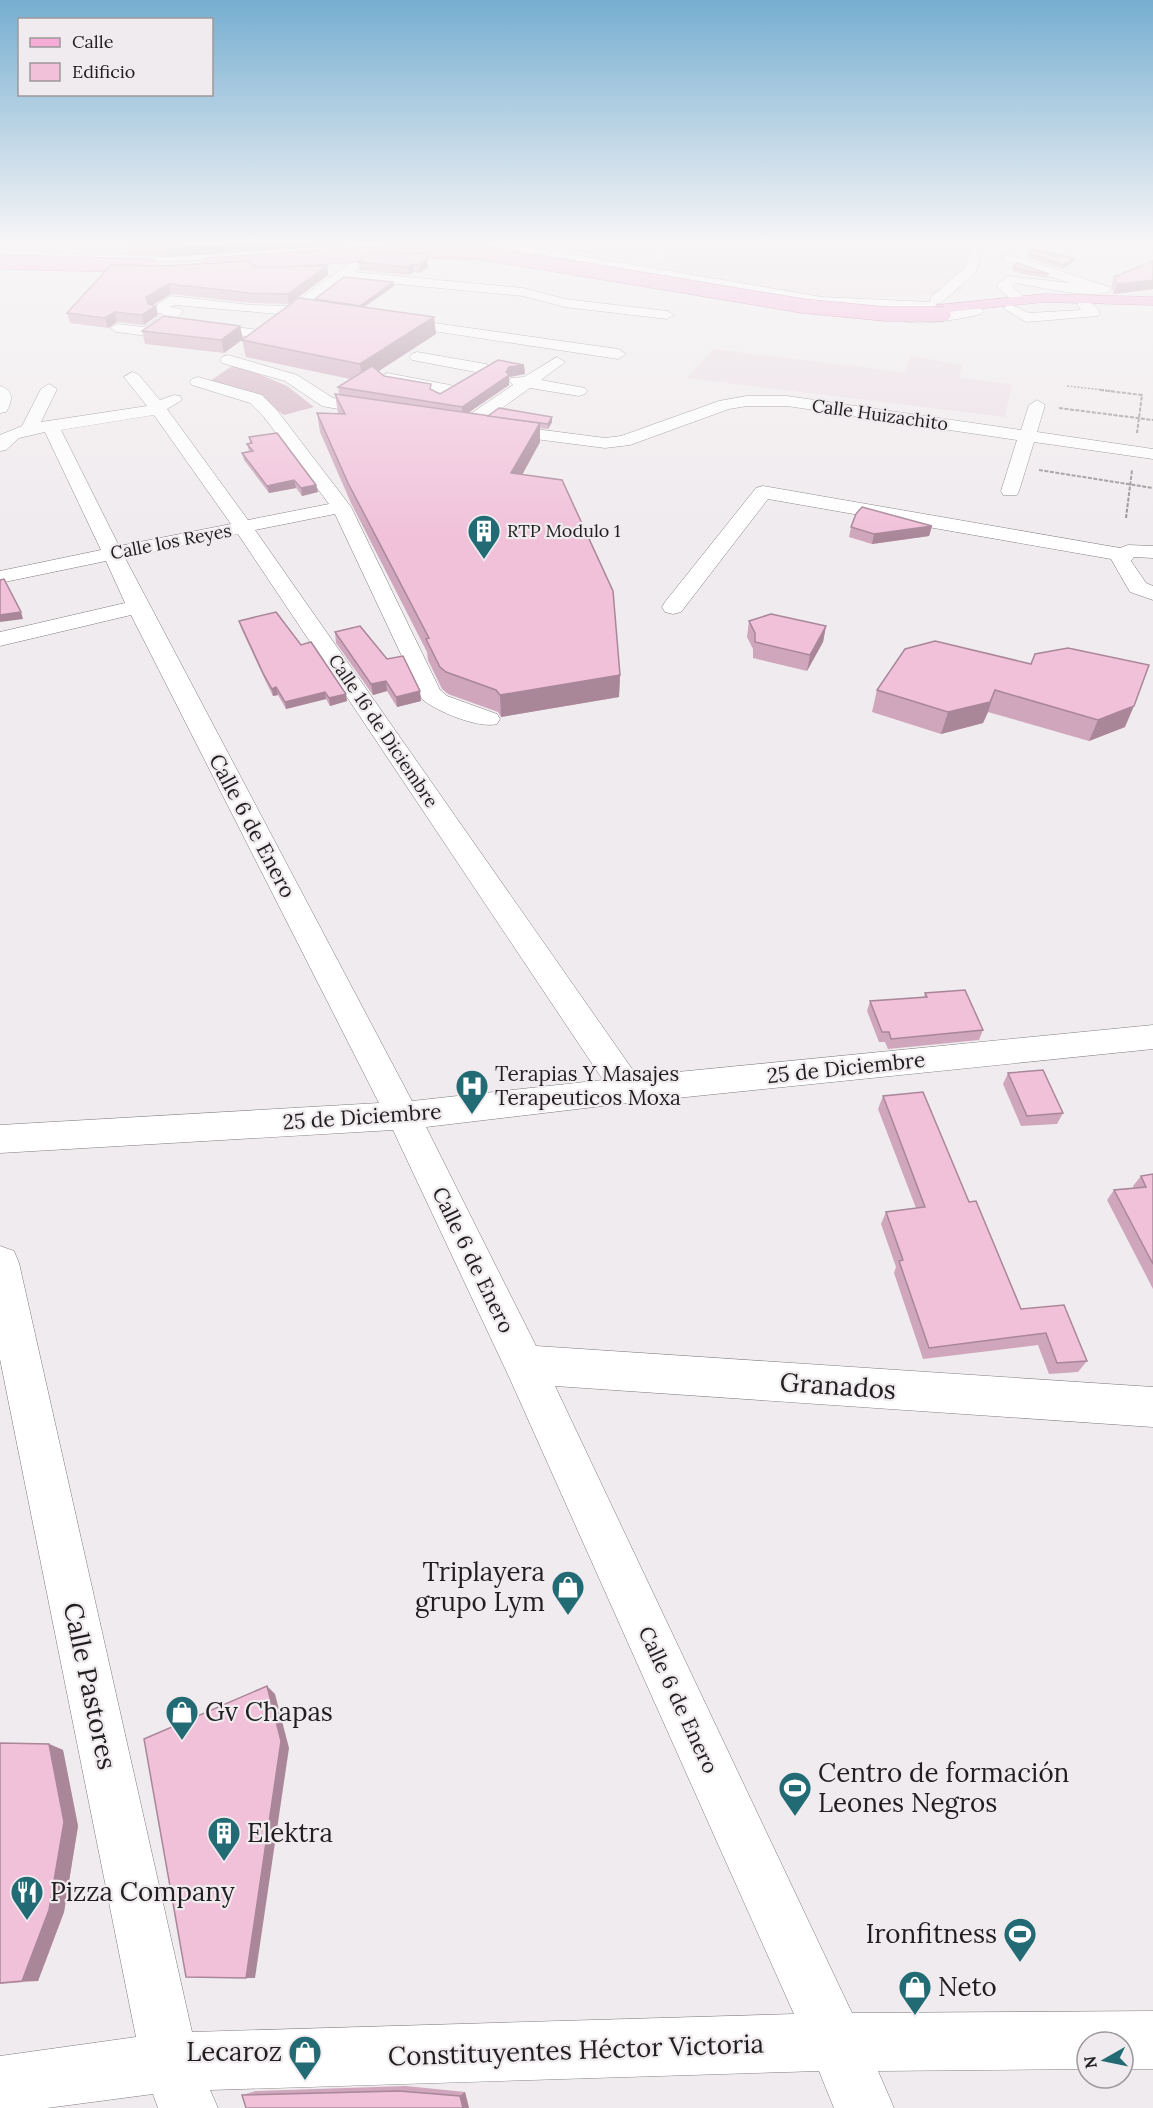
<svg xmlns="http://www.w3.org/2000/svg" width="1153" height="2108" viewBox="0 0 1153 2108" font-family="Lora,serif">
<style>
.built{fill:#eadde4}
.green{fill:#d3b2c2}
.lines{fill:none;stroke-linecap:round;stroke-linejoin:round}
.minor-casing{stroke:#807c7e;stroke-width:1}
.major-casing{stroke:#a65885;stroke-width:1}
.path-far1{stroke:#949092;stroke-width:1.5;stroke-dasharray:2 1.5;stroke-linecap:butt}
.path{stroke:#949092;stroke-width:2;stroke-dasharray:4 1.5;stroke-linecap:butt}
.minor{fill:#fff;fill-rule:evenodd}
.major{fill:#f5add7;fill-rule:evenodd}
.major-bridge-casing{stroke:#a65885;stroke-width:15;stroke-linecap:butt}
.major-bridge{stroke:#f5add7;stroke-width:14}
.wall{fill:#cfa6bb}
.shaded-wall{fill:#a98799}
.building{fill:#f1c1da;stroke:#a98799;stroke-width:1.5}
.labels{text-anchor:middle;stroke-width:4.5;stroke-linejoin:round;paint-order:stroke}
.far-street-label{font-size:18px;fill:#201e1f;stroke:#f0ebee}
.far-poi-label{font-size:18px;fill:#201e1f;stroke:#f0ebee;text-anchor:start}
.street-label{font-size:21px;fill:#201e1f;stroke:#f0ebee}
.poi-label{font-size:21px;fill:#201e1f;stroke:#f0ebee;text-anchor:start}
.near-street-label{font-size:26px;fill:#201e1f;stroke:#f0ebee}
.near-poi-label{font-size:26px;fill:#201e1f;stroke:#f0ebee;text-anchor:start}
</style>
<rect width="100%" height="100%" fill="#f0ebee"/>
<g class="built">
<path d="M523 242H665L641 263Z"/>
<path d="M679 242H988L960 293 856 299 806 296 651 267Z"/>
<path d="M713 349 904 372 911 356 963 365 959 378 1012 384 1005 417 687 378Z"/>
</g>
<path class="green" d="M235 364 287 386 314 407 284 415 259 397 207 383Z"/>
<g class="lines">
<defs>
<g id="minor">
<path d="M379 242H402L390 246 354 272 523 288 565 299 667 311 674 315 667 319 565 307 523 296 344 279 275 330 270 331 263 327 278 314 174 305 170 307 181 309 183 312 176 319 266 331 268 334 266 337 261 338 167 327 148 336 117 332 110 328 117 324 145 327 164 314 152 312 150 309 171 296 251 305 290 306Z"/>
<path d="M447 242C467 242 488 250 508 255L510 258 503 262 463 253Z"/>
<path d="M499 242 822 297 930 302 931 297 965 268 970 251 975 250 981 254 976 272 941 303 936 304 935 309 930 310 822 305 480 247 474 243Z"/>
<path d="M647 242 630 249 583 250 577 246 582 242Z"/>
<path d="M0 249 93 255 250 251 256 255 250 259 93 263 0 257Z"/>
<path d="M1009 254 1109 287 1111 290C1100 301 1033 286 1016 283L1012 286 1026 299 1019 303 1014 302 996 286 1008 276 1070 283 1004 261 1002 258Z"/>
<path d="M1084 300C1091 301 1096 307 1100 313L1098 316 1026 322 1003 308 1010 304 1029 313 1081 310 1077 304Z"/>
<path d="M976 307 981 308 983 311 981 314C966 318 909 329 899 318 904 313 963 309 976 307Z"/>
<path d="M392 317 618 349 626 354 618 359 387 324 385 321 387 318Z"/>
<path d="M417 352 486 364 494 369 486 374 412 360 409 357 412 354Z"/>
<path d="M228 355 297 375 333 398 387 408 389 412 387 416 381 417 322 406 285 381 222 363 220 360 222 357Z"/>
<path d="M557 357 565 362 541 380 585 388 587 391 585 394 579 396 530 388 472 429H460L457 425 460 421 513 385 509 381 511 378 524 377Z"/>
<path d="M132 372 138 374 160 400 174 395 180 396 182 400 167 409 248 520 329 504 264 417 250 403 192 385 190 382 192 379 198 377 262 395 276 409 351 507 440 690 447 696 497 714 500 719 497 724C479 729 435 711 422 699L335 514 255 530 637 1076 1153 1025V1049L628 1103 426 1127 536 1346 1153 1387V1427L555 1386 852 2013 1153 2011V2069H1123V2042H1087V2069L878 2071 894 2108H834L819 2071 210 2090 218 2108H158L153 2094 47 2108H0V2056L136 2037 0 1359V1246L14 1251 19 1263 192 2032 794 2014 510 1379 393 1130 0 1153V1125L379 1103 131 615 0 646V632L125 603 106 561 0 583V571L101 550 45 432 19 438 6 450 0 451V435L22 426 41 389 49 384 57 389 41 422 147 406 124 377ZM154 415 231 524 119 546 61 430ZM238 534 603 1080 412 1101 125 558Z"/>
<path d="M387 373 450 385 458 390 450 395 381 381 379 378Z"/>
<path d="M0 386C14 390 13 401 6 412L0 413Z"/>
<path d="M747 396H787L1021 430 1029 405 1037 400 1045 405 1037 432 1153 449V459L1034 442 1019 491 1017 495H1003L1001 491 1017 440 787 406H747L729 409 630 445 605 448 497 434 491 433 488 429 491 425 497 424 605 438 621 436 719 401Z"/>
<path d="M763 486 1120 548 1128 545 1153 546V558L1134 557 1131 561 1146 583 1153 586V600L1130 592 1111 559 768 499 681 612 673 614 665 612 662 607 665 602 756 488Z"/>
</g>
<path id="major" d="M1044 294 1153 297V305L1044 302 938 313 931 309 938 305Z"/>
</defs>
<use href="#minor" class="minor-casing"/>
<use href="#major" class="major-casing"/>
<path class="path-far1" d="M1067 386 1113 391"/>
<g class="path">
<path d="M1100 390 1142 395 1137 433"/>
<path d="M1059 408 1153 420"/>
<path d="M1039 470 1153 488"/>
<path d="M1126 518 1132 470"/>
</g>
<use href="#minor" class="minor"/>
<use href="#major" class="major"/>
<defs>
<g id="major-bridge">
<path d="M0 262 154 266"/>
<path d="M206 265 417 251 485 253 803 306 886 314H944"/>
</g>
</defs>
<use href="#major-bridge" class="major-bridge-casing"/>
<use href="#major-bridge" class="major-bridge"/>
</g>
<g class="wall">
<path d="M156 244 345 245 168 257 129 256 127 248Z"/>
<path d="M427 253 428 267 420 273 414 272 409 275 359 270 358 262Z"/>
<path d="M1028 253 1074 258 1073 262 1062 269 1026 257Z"/>
<path d="M1153 261V289L1114 294 1111 286 1114 277Z"/>
<path d="M251 265 258 267 327 266 328 275 289 304 251 303 171 294 153 305 158 315 144 325 117 322 108 328 70 323 67 313 166 266Z"/>
<path d="M1013 267 1049 274 1048 278 1032 276 1012 271Z"/>
<path d="M393 282 394 286 364 307 434 317 436 334 378 371 384 376 432 390 440 394 524 365 525 374 509 377V385L468 413 488 416 552 417V422L548 429 540 428V442L522 475 620 675 619 697 501 717 498 712 448 694 442 689 428 660 427 652 351 503 320 432 317 413H338L335 394H339L338 387 350 379 246 357 242 340 315 300V299Z"/>
<path d="M240 326 243 339 224 353 145 344 142 331Z"/>
<path d="M249 437 316 485 318 492 302 496 296 488 269 493 244 460 242 453 249 451 247 444 250 443Z"/>
<path d="M932 526 929 536 872 544 849 537 851 527Z"/>
<path d="M239 621 301 645 347 701 330 706 326 699 286 709 278 695 273 696 265 680 241 628Z"/>
<path d="M749 621 826 626 823 642 807 671 753 658V649L747 637Z"/>
<path d="M335 632 421 701 397 707 387 691 373 695 336 643Z"/>
<path d="M905 649 1125 727 1089 741 988 712 983 723 941 734 872 712 877 690Z"/>
<path d="M925 993 983 1030 979 1040 888 1049 885 1042H879L867 1011 870 1001 924 997Z"/>
<path d="M1008 1073 1063 1113 1057 1124 1021 1126 1003 1084Z"/>
<path d="M883 1096 969 1202 1021 1309 1087 1361 1078 1372 1049 1374 1038 1345 923 1359 894 1273 896 1267 881 1224 886 1212 916 1208 878 1109Z"/>
<path d="M1153 1174V1289L1107 1200 1114 1190 1134 1188 1133 1186 1141 1176Z"/>
<path d="M0 1743 49 1744 63 1750 78 1826 64 1912 38 1981 0 1984Z"/>
<path d="M406 2086 465 2092 469 2108 242 2095 256 2091Z"/>
</g>
<g class="shaded-wall">
<path d="M267 242H344L345 245 168 257 166 249Z"/>
<path d="M427 253 428 267 420 273 419 264Z"/>
<path d="M1074 258 1073 262 1062 269 1063 265Z"/>
<path d="M413 264 414 272 409 275 408 267Z"/>
<path d="M327 266 328 275 289 304 288 294Z"/>
<path d="M1153 280V289L1114 294 1117 284Z"/>
<path d="M393 282 394 286 360 310V306Z"/>
<path d="M169 284 171 294 149 307 156 306 158 315 144 325 142 315 146 297Z"/>
<path d="M115 312 117 322 108 328 105 318Z"/>
<path d="M434 317 436 334 362 382 360 364Z"/>
<path d="M240 326 243 339 224 353 221 340Z"/>
<path d="M524 365 525 374 509 377V385L462 417V407L506 372 509 367Z"/>
<path d="M552 417V422L548 429V424Z"/>
<path d="M540 423V442L512 493 511 473Z"/>
<path d="M294 480 296 488 269 493 267 486Z"/>
<path d="M316 485 318 492 302 496 301 488Z"/>
<path d="M932 526 929 536 872 544 874 534Z"/>
<path d="M21 612 23 619 0 622V615Z"/>
<path d="M826 626 823 642 807 671 810 655Z"/>
<path d="M620 675 619 697 501 717 500 695Z"/>
<path d="M386 681 387 691 373 695 371 684Z"/>
<path d="M276 687 278 695 273 696 272 689Z"/>
<path d="M995 690 988 712 983 723 941 734 948 712Z"/>
<path d="M420 691 421 701 397 707 396 697Z"/>
<path d="M325 692 326 699 286 709 285 702Z"/>
<path d="M346 694 347 701 330 706 329 698Z"/>
<path d="M1134 706 1125 727 1089 741 1098 720Z"/>
<path d="M267 1686 275 1694 289 1748 255 1978H246Z"/>
<path d="M49 1744 63 1750 78 1826 64 1912 38 1981H22Z"/>
<path d="M465 2092 469 2108H463L460 2096Z"/>
</g>
<g class="building">
<path d="M132 242 156 244 159 242H267L166 249 127 248Z"/>
<path d="M1032 249 1074 258 1063 265 1028 253Z"/>
<path d="M427 253V259L419 264H413L408 267 358 262 369 254Z"/>
<path d="M249 261 251 265 258 267 327 266 288 294 249 293 169 284 146 297 148 304 156 306 142 315 115 312 105 318 67 313 111 265 166 266Z"/>
<path d="M1153 261V280L1117 284 1114 277Z"/>
<path d="M1017 263 1049 274 1033 272 1013 267Z"/>
<path d="M344 277 393 282 360 306 315 299Z"/>
<path d="M299 298 434 317 360 364 242 340Z"/>
<path d="M164 316 240 326 221 340 142 331Z"/>
<path d="M498 360 524 365 509 367 506 372 509 375 462 407 338 387 372 366 384 376 431 384 430 389 440 394Z"/>
<path d="M335 394 540 423 511 473 562 480 613 591 620 675 500 695 496 690 446 672 440 667 426 639 429 638 348 483 317 413 345 414Z"/>
<path d="M499 408 552 417 548 424 488 416Z"/>
<path d="M277 433 316 485 301 488 294 480 267 486 242 453 253 451 247 444 252 443 249 437Z"/>
<path d="M862 507 932 526 874 534 851 527 856 514Z"/>
<path d="M4 579 21 612 0 615V580Z"/>
<path d="M276 612 301 645 311 642 346 694 329 698 325 692 285 702 276 687 272 689 263 673 239 621Z"/>
<path d="M771 614 826 626 810 655 755 642V633L749 621Z"/>
<path d="M360 626 387 659 403 656 420 691 396 697 386 681 371 684 335 632Z"/>
<path d="M935 641 1031 664 1035 654 1068 648 1149 665 1134 706 1098 720 995 690 990 702 948 712 877 690 905 649Z"/>
<path d="M965 990 983 1030 891 1039 889 1032H882L870 1001 927 997 925 993Z"/>
<path d="M1043 1070 1063 1113 1027 1116 1008 1073Z"/>
<path d="M923 1092 969 1202 976 1201 1021 1309 1064 1305 1087 1361 1057 1363 1046 1333 929 1348 899 1261 903 1260 886 1212 925 1207 883 1096Z"/>
<path d="M1153 1174V1264L1114 1190 1146 1187 1141 1176Z"/>
<path d="M267 1686 281 1741 246 1978 186 1977 144 1739Z"/>
<path d="M0 1743 49 1744 64 1822 49 1910 22 1981 0 1983Z"/>
<path d="M399 2091 460 2096 463 2108H246L242 2095Z"/>
</g>
<linearGradient id="sky" x2="0" y2="1"><stop stop-color="#76aed1"/><stop offset="0.45" stop-color="#f8f6f7"/><stop offset="1" stop-color="#f8f6f7" stop-opacity="0"/></linearGradient>
<rect width="1153" height="538" fill="url(#sky)"/>
<defs>
<symbol id="building-pin" viewBox="-11 -11 22 30"><path d="M0 17L-7.5 6A9.5 9.5 0 1 1 7.5 6Z" fill="#226b75" stroke="#f0ebee"/><path d="M-4-6H4V6H1V3H-1V6H-4ZM-2.5-4.3h1.7v1.8h-1.7ZM.8-4.3h1.7v1.8H.8ZM-2.5-1h1.7V.8h-1.7ZM.8-1h1.7V.8H.8Z" fill="#fff"/></symbol>
<symbol id="hospital-pin" viewBox="-11 -11 22 30"><path d="M0 17L-7.5 6A9.5 9.5 0 1 1 7.5 6Z" fill="#226b75" stroke="#f0ebee"/><path d="M-5-5h3v3.5h4V-5h3V5h-3V1.5h-4V5h-3Z" fill="#fff"/></symbol>
<symbol id="shop-pin" viewBox="-11 -11 22 30"><path d="M0 17L-7.5 6A9.5 9.5 0 1 1 7.5 6Z" fill="#226b75" stroke="#f0ebee"/><path d="M-5-2.5h2.3a2.7 3.5 0 0 1 5.4 0H5L5.5 6h-11ZM-1.5-2.5h3a1.5 2.3 0 0 0-3 0Z" fill="#fff"/></symbol>
<symbol id="stadium-pin" viewBox="-11 -11 22 30"><path d="M0 17L-7.5 6A9.5 9.5 0 1 1 7.5 6Z" fill="#226b75" stroke="#f0ebee"/><path d="M0-5a6.5 5 0 1 0 0 10a6.5 5 0 1 0 0-10ZM-3.5-1.8h7v3.6h-7Z" fill="#fff"/></symbol>
<symbol id="restaurant-pin" viewBox="-11 -11 22 30"><path d="M0 17L-7.5 6A9.5 9.5 0 1 1 7.5 6Z" fill="#226b75" stroke="#f0ebee"/><path d="M-5-6h1v4h1v-4h1v4h1v-4h1v5L-1.5 .5V6h-2V.5L-5-1ZM5-6V6H3V1.5H1.5Q1.5-4 5-6Z" fill="#fff"/></symbol>
</defs>
<g fill-rule="evenodd">
<use href="#building-pin" x="465" y="512" width="38" height="52"/>
<use href="#hospital-pin" x="453" y="1067" width="38" height="52"/>
<use href="#shop-pin" x="549" y="1568" width="38" height="52"/>
<use href="#shop-pin" x="163" y="1693" width="38" height="52"/>
<use href="#stadium-pin" x="776" y="1769" width="38" height="52"/>
<use href="#building-pin" x="205" y="1814" width="38" height="52"/>
<use href="#restaurant-pin" x="8" y="1873" width="38" height="52"/>
<use href="#stadium-pin" x="1001" y="1915" width="38" height="52"/>
<use href="#shop-pin" x="896" y="1968" width="38" height="52"/>
<use href="#shop-pin" x="286" y="2033" width="38" height="52"/>
</g>
<g class="labels">
<g class="far-street-label">
<text transform="translate(880 415) rotate(8)" y="6">Calle Huizachito</text>
<text transform="translate(171 542) rotate(-11)" y="6">Calle los Reyes</text>
<text transform="translate(383 731) rotate(56)" y="6">Calle 16 de Diciembre</text>
</g>
<g class="far-poi-label">
<text x="507" y="537">RTP Modulo 1</text>
</g>
<g class="street-label">
<text transform="translate(252 826) rotate(62)" y="7">Calle 6 de Enero</text>
<text transform="translate(846 1068) rotate(-6)" y="7">25 de Diciembre</text>
<text transform="translate(362 1117) rotate(-4)" y="7">25 de Diciembre</text>
<text transform="translate(473 1260) rotate(64)" y="7">Calle 6 de Enero</text>
<text transform="translate(678 1700) rotate(65)" y="7">Calle 6 de Enero</text>
</g>
<g class="poi-label">
<text x="495" y="1081">Terapias Y Masajes<tspan x="495" dy="24">Terapeuticos Moxa</tspan></text>
</g>
<g class="near-street-label">
<text transform="translate(838 1386) rotate(4)" y="9">Granados</text>
<text transform="translate(90 1686) rotate(78)" y="9">Calle Pastores</text>
<text transform="translate(576 2050) rotate(-2)" y="9">Constituyentes Héctor Victoria</text>
</g>
<g class="near-poi-label">
<text x="545" y="1581" text-anchor="end">Triplayera<tspan x="545" dy="30">grupo Lym</tspan></text>
<text x="205" y="1721">Gv Chapas</text>
<text x="818" y="1782">Centro de formación<tspan x="818" dy="30">Leones Negros</tspan></text>
<text x="247" y="1842">Elektra</text>
<text x="50" y="1901">Pizza Company</text>
<text x="997" y="1943" text-anchor="end">Ironfitness</text>
<text x="938" y="1996">Neto</text>
<text x="282" y="2061" text-anchor="end">Lecaroz</text>
</g>
</g>
<rect x="18" y="18" width="195" height="78" fill="#f0ebee" stroke="#9d999b" stroke-width="1.5"/>
<rect x="30" y="38" width="30" height="9" fill="#f5add7" stroke="#9d999b" stroke-width="1.5"/>
<text x="72" y="48" font-size="18" fill="#201e1f">Calle</text>
<rect x="30" y="63" width="30" height="18" fill="#f1c1da" stroke="#9d999b" stroke-width="1.5"/>
<text x="72" y="78" font-size="18" fill="#201e1f">Edificio</text>
<g transform="translate(1105 2060) rotate(261)"><circle r="28" fill="#f0ebee" stroke="#9d999b" stroke-width="1.5"/>
<path d="M0-4.5L10 22L0 15L-10 22Z" fill="#226b75"/>
<text y="-9" font-size="16" font-weight="bold" text-anchor="middle" fill="#201e1f">N</text>
</g>
</svg>
